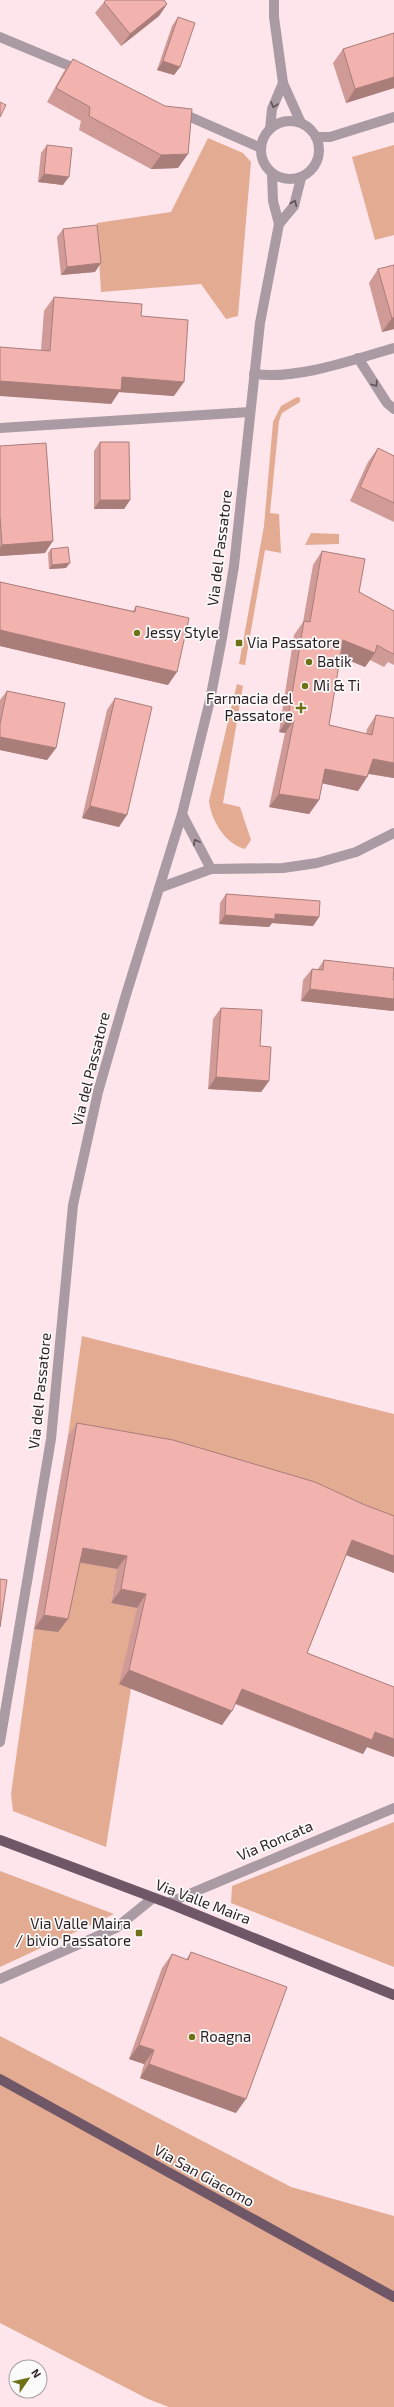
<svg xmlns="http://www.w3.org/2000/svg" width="394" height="2407" viewBox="0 0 394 2407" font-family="'Exo 2',sans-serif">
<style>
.green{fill:#e3ab92}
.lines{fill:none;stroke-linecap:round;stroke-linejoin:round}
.minor{stroke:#a99aa4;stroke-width:10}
.major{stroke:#705767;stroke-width:10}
.wall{fill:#d09a96}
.shaded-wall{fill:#a97d7a}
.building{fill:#f2b3af;stroke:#a97d7a}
.oneway{stroke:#5f5056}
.poi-dot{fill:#6e7116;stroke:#fafafa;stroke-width:1.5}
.labels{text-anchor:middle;stroke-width:3.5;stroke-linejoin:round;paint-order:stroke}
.street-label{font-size:15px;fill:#2d1e22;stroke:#fafafa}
.poi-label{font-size:15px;fill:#2d1e22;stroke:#fafafa;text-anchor:start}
</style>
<rect width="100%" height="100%" fill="#fee5eb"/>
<g class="green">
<path d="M208 138 243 153 251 162 238 316 226 319 201 284 101 292 97 223 171 212Z"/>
<path d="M394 145V235L375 240 352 157Z"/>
<path d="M297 397 300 398V402L282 413 279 421 270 513 279 514 281 553 265 550 245 665 239 664 264 526 273 422 281 406Z"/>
<path d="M311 533 339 534V544L305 545Z"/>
<path d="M237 684 243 686 223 803 240 807 251 840 245 849C225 844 211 820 209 801Z"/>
<path d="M82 1336 394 1414V1534L68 1436Z"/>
<path d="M73 1561 117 1569 111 1603 137 1608 131 1688 106 1847 13 1811 11 1794 34 1629 58 1632Z"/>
<path d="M394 1822V1967L231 1903 232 1886Z"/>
<path d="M0 1871 114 1914 0 1967Z"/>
<path d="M0 2036 291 2187 394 2216V2407H169L148 2399 0 2323Z"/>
</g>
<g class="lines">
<g class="minor">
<path d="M274 0V17L283 83 301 123"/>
<path d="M0 37 79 70"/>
<path d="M179 112 261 148"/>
<circle cx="290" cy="150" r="29"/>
<path d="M270 129 272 109 283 83"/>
<path d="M316 137H330L394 117"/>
<path d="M279 224 294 206 301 178"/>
<path d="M358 358 387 403 394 409"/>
<path d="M254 374C297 380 352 360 394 348"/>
<path d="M0 428 250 412"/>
<path d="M182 814 211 869"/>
<path d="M159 888 211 869 283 868 317 863 356 852 394 833"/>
<path d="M0 1742 51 1439 73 1205 98 1092 125 998 182 814 210 700 222 638 234 566 260 323 279 224 273 201 272 174"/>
<path d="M168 1903 394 1808"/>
<path d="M0 1979 116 1928 153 1898"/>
</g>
<g class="major">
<path d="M0 1840 168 1903 394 1995"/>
<path d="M0 2079 394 2297"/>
</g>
</g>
<g class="wall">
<path d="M104 2 167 4 159 16 121 46 95 13Z"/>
<path d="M178 17 180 67 174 75 157 70 172 26Z"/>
<path d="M394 33V88L346 103 333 63 343 49Z"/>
<path d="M73 59 178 168 151 169 79 130 81 121 47 102 63 73Z"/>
<path d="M47 145 63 185 38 182 41 153Z"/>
<path d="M63 229 95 272 61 275 57 237Z"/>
<path d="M394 265V329L382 332 369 283 378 269Z"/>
<path d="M54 297 141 316 174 396 119 392 111 404 41 350 44 311Z"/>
<path d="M100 442 130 500 124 509H94V451Z"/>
<path d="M0 446 45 553 0 556Z"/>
<path d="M378 448 394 456V522L350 501 368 462Z"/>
<path d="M51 549 66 568 49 569 48 553Z"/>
<path d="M322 551 359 592 394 611V665L388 662 384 667 370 660 365 667 340 656 329 725 366 734 367 729 376 715 394 778 369 774 367 777 358 791 322 783 319 800 309 814 269 807 285 733 279 732 294 635 303 622 313 565Z"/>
<path d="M0 582 133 611 136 606 168 685 0 646Z"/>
<path d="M7 691 56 748 47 760 0 750V700Z"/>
<path d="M115 698 119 827 82 818 107 710Z"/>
<path d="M226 894 319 917 313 926 272 923 269 927 219 924 220 903Z"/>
<path d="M324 960 393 980V1011L301 1001 303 980 312 969H318Z"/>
<path d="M221 1008 260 1046 269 1081 261 1092 208 1089 213 1019Z"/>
<path d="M77 1423 365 1505 394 1516V1573L346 1555 307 1653 394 1687V1757L367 1747 363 1754 235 1704 222 1725 119 1684 137 1608 111 1603 117 1569 80 1563 68 1619 58 1632 34 1629 68 1436Z"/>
<path d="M191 1952 236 2113 140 2078 144 2064 129 2059 162 1968 172 1954 186 1960Z"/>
</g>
<g class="shaded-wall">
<path d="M167 4 159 16 121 46 130 34Z"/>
<path d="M163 61 180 67 174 75 157 70Z"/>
<path d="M394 77V88L346 103 355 89Z"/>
<path d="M188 154 178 168 151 169 161 155Z"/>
<path d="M44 174 69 177 63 185 38 182Z"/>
<path d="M101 263 95 272 61 275 67 267Z"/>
<path d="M392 318H394V329L382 332Z"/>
<path d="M122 377 184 382 174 396 119 392 111 404 0 396V381Z"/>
<path d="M100 500H130L124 509H94Z"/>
<path d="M53 541 45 553 0 556V547L2 545Z"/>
<path d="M70 563 66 568 49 569 52 565Z"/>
<path d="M0 630 177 672 168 685 0 646Z"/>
<path d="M343 640 375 653 365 667 333 654Z"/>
<path d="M288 719 294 720 285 733 279 732Z"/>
<path d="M0 737 56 748 47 760 0 750Z"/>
<path d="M373 759 394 763V778L364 773Z"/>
<path d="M325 769 367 777 358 791 316 782Z"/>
<path d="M279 794 319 800 309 814 269 807Z"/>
<path d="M90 806 127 815 119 827 82 818Z"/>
<path d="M275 914 319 917 313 926 272 923 269 927 219 924 225 915Z"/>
<path d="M310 989 394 999V1010L393 1011 301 1001Z"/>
<path d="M216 1077 269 1081 261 1092 208 1089Z"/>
<path d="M352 1540 394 1556V1573L343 1554Z"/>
<path d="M83 1548 127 1556 117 1569 73 1561Z"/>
<path d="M121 1589 146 1594 137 1608 111 1603Z"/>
<path d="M44 1615 68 1619 58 1632 34 1629Z"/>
<path d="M129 1670 232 1711 222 1725 119 1684Z"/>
<path d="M242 1689 375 1732 394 1739V1757L367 1747 363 1754 232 1702Z"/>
<path d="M139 2045 154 2050 144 2064 129 2059Z"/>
<path d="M149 2064 246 2099 236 2113 140 2078Z"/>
</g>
<g class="building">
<path d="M106 0H164L167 4 130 34 104 2Z"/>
<path d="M178 17 195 23 180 67 163 61Z"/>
<path d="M394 33V77L355 89 343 49Z"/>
<path d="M73 59 165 106 192 109 188 154 161 155 89 116 90 107 56 88Z"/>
<path d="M0 102 6 105 0 117Z"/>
<path d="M47 145 72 148 69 177 44 174Z"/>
<path d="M97 225 101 263 67 267 63 229Z"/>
<path d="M394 265V318H392L378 269Z"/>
<path d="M54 297 142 304 141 316 188 320 184 382 122 377 121 390 0 381V347L50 351Z"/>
<path d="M100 442H129L130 500H100Z"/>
<path d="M46 443 53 541 2 545 0 516V446Z"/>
<path d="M378 448 394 456V503L360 487Z"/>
<path d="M68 547 70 563 52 565 51 549Z"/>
<path d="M322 551 365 559 359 592 394 611V653L393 654 377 645 375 653 343 640 329 725 372 735 376 715 394 718V763L373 759 367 777 325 769 319 800 279 794 294 720 288 719 304 621 310 622Z"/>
<path d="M0 582 135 612 136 606 189 618 177 672 0 630Z"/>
<path d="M7 691 65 703 56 748 0 737V724Z"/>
<path d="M115 698 152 707 127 815 90 806Z"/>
<path d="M226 894 320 901 319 917 275 914V919L225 915Z"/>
<path d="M324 960 394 968 393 980H394V999L310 989 312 969 323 970Z"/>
<path d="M221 1008 262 1010 260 1046 271 1047 269 1081 216 1077Z"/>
<path d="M77 1423 173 1440 315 1482 365 1505 394 1516V1556L352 1540 307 1653 394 1687V1739L375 1732 372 1740 242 1689 232 1711 129 1670 146 1594 121 1589 127 1556 83 1548 68 1619 44 1615Z"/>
<path d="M0 1579 7 1580 0 1627Z"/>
<path d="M191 1952 287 1987 246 2099 149 2064 154 2050 139 2045 172 1954 188 1960Z"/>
</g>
<defs><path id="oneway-chevron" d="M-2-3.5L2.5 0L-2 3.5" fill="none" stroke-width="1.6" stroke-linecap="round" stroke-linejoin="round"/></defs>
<g class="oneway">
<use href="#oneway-chevron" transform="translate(274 105) rotate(106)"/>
<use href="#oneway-chevron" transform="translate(294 203) rotate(-67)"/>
<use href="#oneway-chevron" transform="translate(375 384) rotate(56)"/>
<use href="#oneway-chevron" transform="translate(196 842) rotate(-118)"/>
</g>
<g class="poi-dot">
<circle cx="137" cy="633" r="4"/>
<rect x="235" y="639" width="8" height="8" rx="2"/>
<circle cx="309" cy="662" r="4"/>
<circle cx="305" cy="686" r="4"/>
<path d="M299 702h4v4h4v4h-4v4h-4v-4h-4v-4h4z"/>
<rect x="135" y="1929" width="8" height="8" rx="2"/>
<circle cx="192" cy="2037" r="4"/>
</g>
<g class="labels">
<g class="street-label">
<text transform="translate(220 548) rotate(-83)" y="5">Via del Passatore</text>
<text transform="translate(91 1069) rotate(-76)" y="5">Via del Passatore</text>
<text transform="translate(40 1391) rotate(-84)" y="5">Via del Passatore</text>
<text transform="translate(275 1841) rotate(-23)" y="5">Via Roncata</text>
<text transform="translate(203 1902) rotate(21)" y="5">Via Valle Maira</text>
<text transform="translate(204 2176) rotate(29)" y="5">Via San Giacomo</text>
</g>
<g class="poi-label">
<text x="145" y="638">Jessy Style</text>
<text x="247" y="648">Via Passatore</text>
<text x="317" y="667">Batik</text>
<text x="313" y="691">Mi &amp; Ti</text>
<text x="293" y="704" text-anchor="end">Farmacia del<tspan x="293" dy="17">Passatore</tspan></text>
<text x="131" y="1929" text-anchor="end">Via Valle Maira<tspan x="131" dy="17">/ bivio Passatore</tspan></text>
<text x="200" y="2042">Roagna</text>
</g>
</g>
<g transform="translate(28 2379) rotate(56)"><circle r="19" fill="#fafafa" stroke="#a8a2a4"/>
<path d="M0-3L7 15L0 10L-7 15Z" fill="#6e7116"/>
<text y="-6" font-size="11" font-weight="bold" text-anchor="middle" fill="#2d1e22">N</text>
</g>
</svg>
